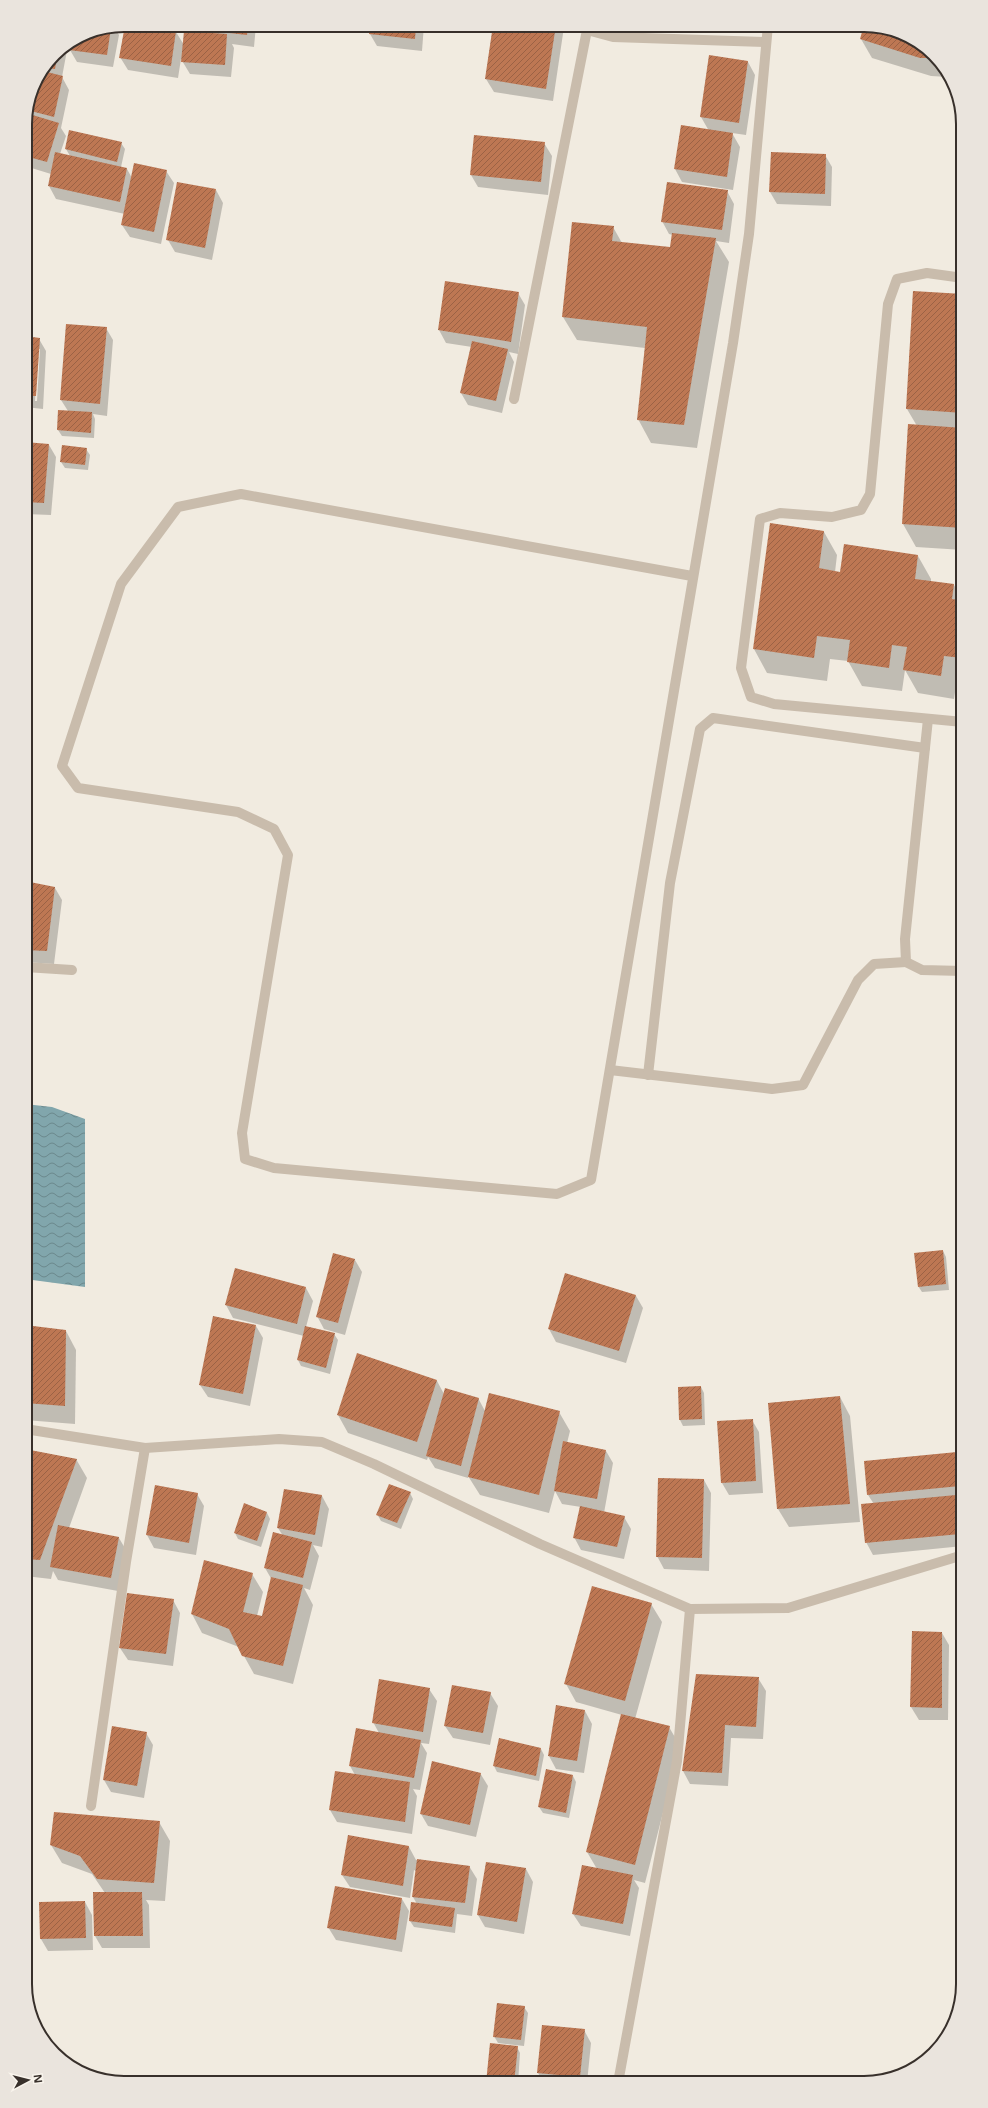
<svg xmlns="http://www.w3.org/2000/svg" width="988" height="2108" viewBox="0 0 988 2108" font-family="'Open Sans',sans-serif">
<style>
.water{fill:url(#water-waves)}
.shadow{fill:#0003;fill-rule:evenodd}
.building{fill:url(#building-hatch)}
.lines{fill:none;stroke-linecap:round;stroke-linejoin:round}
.minor{stroke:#c9bcac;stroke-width:10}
.rim{fill:none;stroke:#38302b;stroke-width:2}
</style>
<defs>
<pattern id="water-waves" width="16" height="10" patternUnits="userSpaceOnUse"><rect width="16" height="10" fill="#81a6ac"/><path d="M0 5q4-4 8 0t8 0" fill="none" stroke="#6b888c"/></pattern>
<pattern id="building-hatch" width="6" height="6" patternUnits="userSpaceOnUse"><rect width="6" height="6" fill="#bd7753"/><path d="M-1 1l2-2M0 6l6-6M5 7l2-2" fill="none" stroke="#9b6245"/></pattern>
</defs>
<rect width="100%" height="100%" fill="#f1ebe0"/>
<path class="water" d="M25 1104 52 1107 85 1119V1287L25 1279Z"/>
<g class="shadow">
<path d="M196 25H256L254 47 232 44 234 48 231 77 190 74 181 59 178 78 128 70 120 57 176 32 184 45 198 33Z"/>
<path d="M296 25H334V30Z"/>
<path d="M371 25H424L422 51 377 46 370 34Z"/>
<path d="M494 25H563L564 27 553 101 494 92 486 79Z"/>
<path d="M114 27 119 35 113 67 77 62 70 50 71 43 87 32Z"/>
<path d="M861 39 924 45 948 77 931 76 872 58Z"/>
<path d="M68 45 62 77 69 90 61 128 66 136 60 154 70 156 66 149 121 143 125 149 121 167 127 169 132 178 166 171 174 183 161 244 130 237 122 225 125 214 56 199 49 186 51 174 25 166V118L33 86 54 54Z"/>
<path d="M748 62 755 75 746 135 732 133 740 147 733 190 682 182 675 169 709 131 701 117Z"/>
<path d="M544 143 552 156 548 195 478 187 471 175Z"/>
<path d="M825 155 832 167 831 206 777 204 770 192Z"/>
<path d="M25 172 29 173 32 179 25 204Z"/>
<path d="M216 190 223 203 212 260 175 252 168 240Z"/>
<path d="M727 191 734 204 729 243 716 241 729 262 697 448 651 443 638 419 645 348 577 340 563 317 613 227 622 243 671 248 673 235 669 234 662 221Z"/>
<path d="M914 292 963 295V550L916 547 903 524 917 426 907 409Z"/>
<path d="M518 293 525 305 518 354 509 352 514 362 502 413 468 405 461 393 472 347 446 343 439 330Z"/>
<path d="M106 328 113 340 107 416 93 414 95 419 94 438 62 436 58 430 59 411H68L61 400Z"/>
<path d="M25 337 39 339 46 351 43 409 25 407ZM38 349H40L37 401H35Z"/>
<path d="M25 443 49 445 56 457 51 515 25 514Z"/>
<path d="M86 449 90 455 88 470 65 468 61 462Z"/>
<path d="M771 524 824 532 837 555 835 572 841 573 918 556 931 579V582L954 585 963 602V680L957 679 954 699 918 693 905 670 902 691 862 686 848 661 830 659 827 681 767 673 754 649Z"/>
<path d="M25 882 55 888 62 900 54 964 25 962Z"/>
<path d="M943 1251 946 1257 949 1290 922 1292 918 1286Z"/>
<path d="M355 1260 362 1272 345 1335 324 1329 317 1316Z"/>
<path d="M236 1270 306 1288 313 1301 306 1327 334 1334 338 1340 330 1374 301 1366 298 1360 304 1336 233 1318 226 1305Z"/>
<path d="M636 1296 643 1308 626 1363 556 1342 549 1329Z"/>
<path d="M25 1326 66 1331 76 1350 75 1424 25 1420Z"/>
<path d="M256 1326 263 1338 250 1406 208 1397 200 1385Z"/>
<path d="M358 1355 437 1381 444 1394 478 1398 485 1411 559 1412 570 1431 567 1443 606 1451 613 1463 604 1513 624 1517 631 1529 624 1559 581 1550 574 1537 581 1507 562 1504 555 1491 549 1513 480 1495 468 1476V1478L435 1468 428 1457 427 1460 348 1433 338 1415Z"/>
<path d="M701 1387 704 1393 705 1425 683 1426 680 1420 679 1388Z"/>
<path d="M840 1397 850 1416 860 1522 789 1527 778 1509 769 1403Z"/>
<path d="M752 1420 759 1432 763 1493 729 1495 722 1483Z"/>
<path d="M25 1450 76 1459 87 1478 69 1528 119 1538 126 1550 118 1591 58 1580 53 1571 51 1579 25 1576Z"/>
<path d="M956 1453 963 1464V1499H957L963 1508V1546L873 1555 866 1542 874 1504 868 1495Z"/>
<path d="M704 1480 711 1493 709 1571 664 1569 657 1556Z"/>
<path d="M156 1486 197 1494 204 1506 196 1555 154 1548 147 1535Z"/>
<path d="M410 1493 413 1499 401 1529 381 1521 377 1514Z"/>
<path d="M322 1496 329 1509 322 1547 313 1545 319 1556 310 1590 304 1588 313 1605 293 1684 254 1674 239 1647 202 1633 192 1614 252 1574 263 1592 257 1616 262 1617 272 1580 265 1568 283 1536 278 1528Z"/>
<path d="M245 1505 267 1513 270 1519 261 1547 238 1539 235 1533Z"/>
<path d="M173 1600 180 1613 173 1666 128 1660 120 1648Z"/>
<path d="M651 1604 662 1622 635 1719 669 1727 680 1746 645 1883 634 1880 639 1888 630 1936 581 1926 573 1914 597 1869 587 1852 622 1715 576 1702 566 1684Z"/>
<path d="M942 1633 949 1645 948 1720H919L911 1707Z"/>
<path d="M697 1675 758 1678 766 1691 763 1739 731 1738 728 1786 690 1784 683 1771Z"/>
<path d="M429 1689 437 1701 429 1744 421 1743 427 1753 420 1790 413 1789 417 1796 412 1834 337 1822 330 1810 355 1775 350 1766 379 1733 373 1722Z"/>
<path d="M490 1693 498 1706 490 1745 453 1738 445 1726Z"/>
<path d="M557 1706 585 1711 592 1724 584 1773 556 1769 549 1756Z"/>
<path d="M146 1733 153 1745 144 1798 111 1792 104 1780Z"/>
<path d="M500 1740 541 1749 544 1755 539 1781 497 1772 494 1766Z"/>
<path d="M480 1773 488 1786 476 1837 428 1826 421 1814Z"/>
<path d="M573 1776 576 1782 569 1818 543 1813 539 1807Z"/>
<path d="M159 1822 170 1841 165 1901 146 1900 149 1905 150 1948H102L95 1936 105 1893 92 1874 62 1863 51 1845Z"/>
<path d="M409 1847 416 1860 469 1866 477 1879 472 1916 457 1914 455 1933 414 1927 410 1921 417 1904 413 1897 416 1871 414 1870 410 1898 350 1887 342 1875Z"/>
<path d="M526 1869 533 1882 524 1934 485 1927 478 1915Z"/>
<path d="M402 1899 409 1911 402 1952 336 1940 328 1927Z"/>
<path d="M85 1902 92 1915 93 1950 48 1951 41 1939Z"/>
<path d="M524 2007 528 2013 524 2046 498 2043 494 2036Z"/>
<path d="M584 2030 591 2043 587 2083H544L538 2073Z"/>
<path d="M517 2047 520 2053 518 2083H487Z"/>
</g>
<g class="building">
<path d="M125 25H141L176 31 171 66 119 58Z"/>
<path d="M195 25H248L247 35 194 29Z"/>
<path d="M369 25H416L415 39 369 34Z"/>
<path d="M493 25H556L546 89 485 79Z"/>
<path d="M864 25H870L924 45 934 58H920L860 39Z"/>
<path d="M111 28 107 55 69 50 70 44 87 32Z"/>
<path d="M184 31 227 34 225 65 181 62Z"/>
<path d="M58 52 55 69 45 68 54 54Z"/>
<path d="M709 55 748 61 739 123 700 117Z"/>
<path d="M43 71 63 76 54 117 27 110 33 86Z"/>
<path d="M26 113 59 123 47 162 25 156Z"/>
<path d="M681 125 733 133 727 177 674 169Z"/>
<path d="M69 130 122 142 117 162 65 149Z"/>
<path d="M474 135 545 142 541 182 470 175Z"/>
<path d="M55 152 127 168 120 202 48 186Z"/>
<path d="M771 152 826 154 825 194 769 192Z"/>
<path d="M134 163 167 170 154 232 121 225Z"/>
<path d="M177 182 216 189 205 248 166 240Z"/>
<path d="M667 182 728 190 722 230 661 222Z"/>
<path d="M572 222 614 226 612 241 670 247 672 233 716 238 684 425 637 420 647 327 562 317Z"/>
<path d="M445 281 519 292 511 342 438 330Z"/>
<path d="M913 291 963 294V413L906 409Z"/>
<path d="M66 324 107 327 100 404 60 400Z"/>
<path d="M25 336 40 338 36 396H25Z"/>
<path d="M472 341 508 349 496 401 460 393Z"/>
<path d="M58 410 92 412 91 433 57 430Z"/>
<path d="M908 424 963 428V528L902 524Z"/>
<path d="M25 442 49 444 44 503 25 502Z"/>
<path d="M62 445 87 448 85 465 60 462Z"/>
<path d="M770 523 824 531 819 568 840 572 844 544 918 555 915 579 954 584 952 599 963 601V658L944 656 941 676 903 670 907 647 892 645 889 668 847 662 850 640 817 636 814 658 753 649Z"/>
<path d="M25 881 55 887 47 951 25 950Z"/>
<path d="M943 1250 946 1284 918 1287 914 1253Z"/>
<path d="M333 1253 355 1259 338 1323 316 1317Z"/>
<path d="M235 1268 306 1287 297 1324 225 1305Z"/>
<path d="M565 1273 636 1295 619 1351 548 1329Z"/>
<path d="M213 1316 256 1325 243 1394 199 1385Z"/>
<path d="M25 1325 66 1330 65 1406 25 1403Z"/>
<path d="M305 1326 335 1333 326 1368 297 1360Z"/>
<path d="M357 1353 437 1380 417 1442 337 1415Z"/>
<path d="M701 1386 702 1419 679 1420 678 1387Z"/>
<path d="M445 1388 479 1398 461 1466 426 1456Z"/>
<path d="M489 1393 560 1411 539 1495 468 1477Z"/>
<path d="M840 1396 850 1504 777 1509 768 1403Z"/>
<path d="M753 1419 756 1481 721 1483 717 1421Z"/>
<path d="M563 1441 606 1450 597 1499 554 1491Z"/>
<path d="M25 1449 77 1459 40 1560 25 1559Z"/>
<path d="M957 1452 960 1486 867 1495 864 1461Z"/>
<path d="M658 1478 704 1479 702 1558 656 1557Z"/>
<path d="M389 1484 411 1492 397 1523 376 1515Z"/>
<path d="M155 1485 198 1493 189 1543 146 1535Z"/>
<path d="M284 1489 322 1495 315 1535 277 1528Z"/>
<path d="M956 1495 960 1534 865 1543 861 1504Z"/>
<path d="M244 1503 267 1512 257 1541 234 1533Z"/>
<path d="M580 1506 625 1516 617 1547 573 1538Z"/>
<path d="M58 1525 119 1537 111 1578 50 1567Z"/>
<path d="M273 1532 312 1542 303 1578 264 1568Z"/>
<path d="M204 1560 253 1573 243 1612 262 1616 271 1577 303 1585 283 1666 242 1656 229 1629 191 1614Z"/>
<path d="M592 1586 652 1603 625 1701 564 1684Z"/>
<path d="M127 1593 174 1599 166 1654 119 1648Z"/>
<path d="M912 1631 942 1632V1708L910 1707Z"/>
<path d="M696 1674 759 1677 756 1727 725 1725 722 1773 682 1771Z"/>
<path d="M379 1679 430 1688 423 1732 372 1723Z"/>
<path d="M452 1685 491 1692 483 1733 444 1726Z"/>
<path d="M556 1705 585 1710 577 1761 548 1756Z"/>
<path d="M621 1714 670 1726 635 1865 586 1852Z"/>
<path d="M112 1726 147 1732 137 1786 103 1780Z"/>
<path d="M356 1728 421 1740 414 1778 349 1766Z"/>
<path d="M499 1738 541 1748 536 1776 493 1766Z"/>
<path d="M432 1761 481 1773 470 1825 420 1814Z"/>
<path d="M546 1769 573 1775 566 1813 538 1807Z"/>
<path d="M335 1771 410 1782 405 1822 329 1810Z"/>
<path d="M54 1812 160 1821 154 1883 97 1879 80 1856 50 1845Z"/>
<path d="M348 1835 409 1846 403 1886 341 1875Z"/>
<path d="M417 1859 470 1866 465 1903 412 1897Z"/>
<path d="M486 1862 526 1868 517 1922 477 1915Z"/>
<path d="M582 1865 633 1875 623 1924 572 1914Z"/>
<path d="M335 1886 402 1898 396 1940 327 1928Z"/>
<path d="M93 1892H142L143 1936H94Z"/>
<path d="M85 1901 86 1938 40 1939 39 1902Z"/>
<path d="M411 1902 455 1908 452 1927 409 1921Z"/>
<path d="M497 2003 525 2006 521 2040 493 2037Z"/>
<path d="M542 2025 585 2029 580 2077 537 2073Z"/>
<path d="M490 2043 518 2046 514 2083H486Z"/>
</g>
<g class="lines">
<g class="minor">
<path d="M583 25 587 30 613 37 766 42"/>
<path d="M514 399 587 30"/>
<path d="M692 576 241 494 178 507 121 584 62 766 78 788 238 812 274 829 288 855 242 1133 245 1159 274 1168 557 1194 591 1180 733 343 749 234 768 25"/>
<path d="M928 719 905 939 906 962 922 970 963 971"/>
<path d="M963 722 774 704 751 697 741 668 760 519 780 513 832 517 861 510 870 494 888 304 897 279 927 273 963 278"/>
<path d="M25 967 72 970"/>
<path d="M610 1070 772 1089 803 1085 858 980 874 964 906 962"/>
<path d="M648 1075 670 883 700 729 713 718 925 748"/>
<path d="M25 1429 145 1448 279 1439 322 1442 374 1464 540 1544 690 1609 788 1608 963 1555"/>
<path d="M91 1806 126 1562 145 1448"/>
<path d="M618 2083 677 1761 690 1609"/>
</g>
</g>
<path d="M0 0H988V2108H0ZM124 32H864A92 92 0 0 1 956 124V1984A92 92 0 0 1 864 2076H124A92 92 0 0 1 32 1984V124A92 92 0 0 1 124 32Z" fill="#eae4dd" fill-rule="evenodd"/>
<path class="rim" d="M124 32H864A92 92 0 0 1 956 124V1984A92 92 0 0 1 864 2076H124A92 92 0 0 1 32 1984V124A92 92 0 0 1 124 32Z"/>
<g transform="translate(28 2080) rotate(83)" stroke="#f9f4ec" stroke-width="3" paint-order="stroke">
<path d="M0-3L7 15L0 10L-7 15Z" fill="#38302b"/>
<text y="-6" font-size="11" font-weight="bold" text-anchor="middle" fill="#38302b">N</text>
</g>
</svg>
